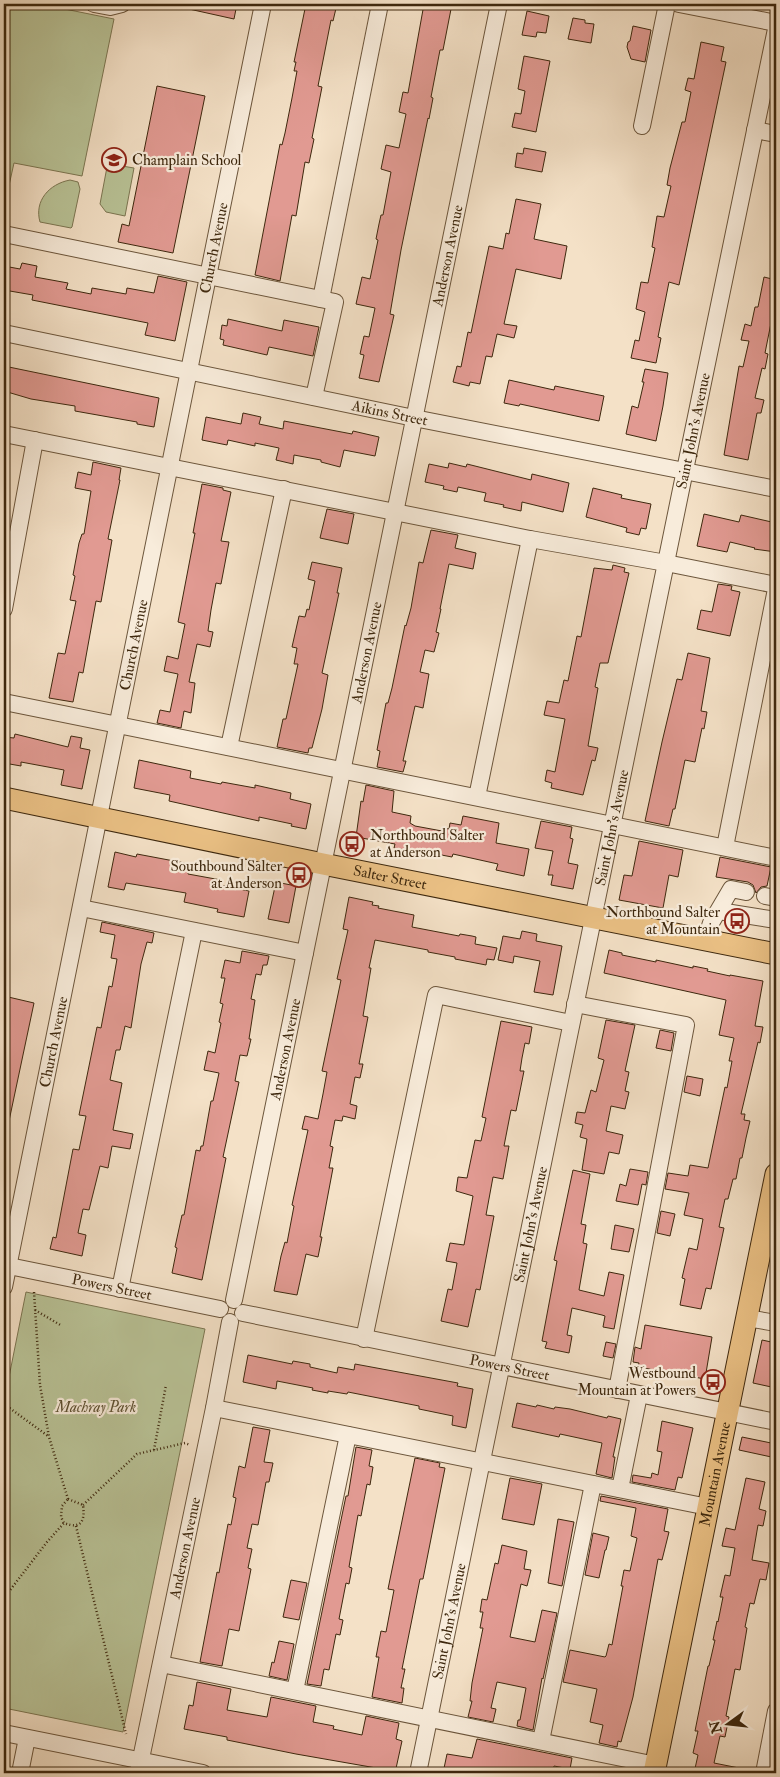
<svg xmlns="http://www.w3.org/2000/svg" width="780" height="1777" viewBox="0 0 780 1777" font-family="'IM FELL Double Pica',serif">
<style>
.green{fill:#b9c397;stroke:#7c7652}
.building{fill:#e19a92;stroke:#3e280e}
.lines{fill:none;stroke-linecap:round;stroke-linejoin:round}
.minor-casing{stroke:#6c563c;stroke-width:18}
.major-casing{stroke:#3e280e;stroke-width:23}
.path{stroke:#3e280e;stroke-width:2.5;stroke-dasharray:1 2.5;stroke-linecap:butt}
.minor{stroke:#f8ecdb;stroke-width:16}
.major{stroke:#eac084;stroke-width:21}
.labels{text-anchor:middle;stroke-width:4.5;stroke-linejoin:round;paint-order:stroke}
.poi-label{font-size:15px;fill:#3e280e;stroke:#f8ecdb;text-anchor:end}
.street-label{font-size:15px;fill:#3e280e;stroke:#f8ecdb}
.park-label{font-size:15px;font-style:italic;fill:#5d4f30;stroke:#f8ecdb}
</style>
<rect width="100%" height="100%" fill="#f4e1c7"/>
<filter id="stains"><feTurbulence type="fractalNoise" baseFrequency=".004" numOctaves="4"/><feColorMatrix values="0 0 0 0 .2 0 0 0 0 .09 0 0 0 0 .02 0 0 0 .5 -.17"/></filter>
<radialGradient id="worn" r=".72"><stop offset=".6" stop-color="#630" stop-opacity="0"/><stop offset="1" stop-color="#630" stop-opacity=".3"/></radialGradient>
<g class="green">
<path d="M9 4H40L114 19 82 176 14 163 4 208V30Z"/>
<path d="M110 164 134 168 125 216 106 212 100 204 107 167Z"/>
<path d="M70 180 78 182 80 189 72 227 71 228 40 222C34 201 49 184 70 180Z"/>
<path d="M26 1292 205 1329 123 1732 4 1708V1402Z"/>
</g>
<g class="building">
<path d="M190 4H237L234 19 189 9Z"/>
<path d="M306 4H337L333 21 331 20 318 86 322 87 312 138 314 139 309 163 305 162 296 216 292 215 280 281 255 275 280 144 282 145 285 133 292 98 297 71H294L296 62H294Z"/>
<path d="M424 4H452L443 50H440L431 97 433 98 429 119 428 118 401 250 390 314 394 315 379 382 359 378 364 355 360 354 364 336 369 337 375 308 356 304 362 277 370 279 378 240 376 239 379 224 381 215H383L391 172 381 169 386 145 399 148 406 114 399 112 403 92 408 93Z"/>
<path d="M527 11 549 16 546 33 537 32 536 37 522 35Z"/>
<path d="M573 18 585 20V23L594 24 591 43 568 39Z"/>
<path d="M633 26 651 30 645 62 631 59 627 47 628 42 630 41Z"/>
<path d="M701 42 724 47 721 61 726 62 679 285 669 282 658 337 661 338 656 363 631 358 635 340 639 341 645 312 636 309 641 282 648 283 655 248 652 247 657 216 664 217 671 186 667 185 670 168 682 122H685L691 92 685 90 688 78 694 79Z"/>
<path d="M524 56 550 61 536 132 512 127 515 113 521 114 525 91 518 89Z"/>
<path d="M157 86 205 96 173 253 118 242 122 224 129 226Z"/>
<path d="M524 148 546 152 542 172 515 167 517 153 523 154Z"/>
<path d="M516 199 541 204 534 239 567 246 561 279 516 269 504 324 517 326 514 338 497 334 492 357 486 356 480 384 470 382 469 386 453 382 457 366 461 367 468 332 471 333 489 246 503 249 506 233 509 234Z"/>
<path d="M22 263 37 266 35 277 68 283 66 289 91 294 92 288 126 294 127 288 154 293 158 276 187 282 175 341 145 335 148 323 32 300 33 295 4 290V266L20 269Z"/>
<path d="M764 277 776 280V324L771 323 765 353 768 354 765 369 762 368 755 398 764 400 761 413H757L748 460 724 455 739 366 743 367 749 341 741 340 745 324 751 326 755 307H758Z"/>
<path d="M228 319 282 331 284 320 319 327 313 356 269 347 267 355 223 345 224 340 220 339 222 325 227 326Z"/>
<path d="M4 366 159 398 154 427 137 424V422L75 411V406L31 399 4 391Z"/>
<path d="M645 369 668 373 663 406 656 441 626 434 632 406 638 408 644 382H642Z"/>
<path d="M509 380 554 390 555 386 604 396 599 421 520 404 519 406 504 403Z"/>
<path d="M243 413 261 417 259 424 283 429 284 421 352 434 353 431 379 437 375 456 344 450 340 467 321 462V460L294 455 293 464 276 460 279 448 255 443V446L228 440 227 445 202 440 206 417 241 424Z"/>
<path d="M93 462 121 468 119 480H120L108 539 112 540 101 602 96 601 83 673 79 672 73 702 49 698 58 653 65 654 69 635 76 601 70 600 75 576 73 575 79 543 82 534H84L91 491 75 488 78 472 91 475Z"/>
<path d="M449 463 466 467 467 464 531 480 532 474 569 483 563 512 522 502 521 511 503 507 504 505 484 501 486 493 458 487 457 492 443 489 444 486 425 482 429 464 448 468Z"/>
<path d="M202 484 223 488V490L231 492 221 541 229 542 221 584 216 583 211 610 208 631 213 632 210 647 197 644 189 682 195 683 193 699 191 713 184 711 181 728 157 723 160 710 170 712 178 674 164 671 167 656 178 659 185 624 178 622 195 533H193Z"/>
<path d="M593 488 622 495 621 498 651 504 646 529 641 528 639 535 626 532 627 528 586 517Z"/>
<path d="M327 509 354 514 348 544 320 538Z"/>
<path d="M704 514 739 522 741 515 776 523V552L754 549 755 548 730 542 727 552 697 546Z"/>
<path d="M431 530 458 535 455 548 476 553 473 569 449 564 440 609H441L436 632 439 633 434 652 425 650 420 672 429 674 423 708 415 706 403 761H406L403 772 377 767 380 751 377 750 386 703H388L392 688 405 625 406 626 411 608 419 562 423 563Z"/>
<path d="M312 562 342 568 337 593H339L322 673 328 675 322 709 312 748H309L308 753 277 747 283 719H286L298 664H294L297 648 292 647 299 616 305 617 307 609 309 610 315 581 308 579Z"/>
<path d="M613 565 625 568 624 572 629 573 608 663H600L595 687 598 688 588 746 598 748 595 761 592 760 583 795 551 788 552 783 545 781 547 770 555 772 565 719 544 715 547 701 559 703 564 680 568 681 577 636 581 637 594 568 612 570Z"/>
<path d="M718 584 732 586 731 590 740 592 730 636 697 629 701 610 712 612Z"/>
<path d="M688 653 710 658 701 711 707 712 704 729 702 728 695 762 685 760 675 809H673L669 826 645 821 662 742 677 679 682 680Z"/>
<path d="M15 734 68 747 71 736 82 738 80 748 90 750 82 789 61 785 64 770 21 762V766L4 763V737L14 738Z"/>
<path d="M139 760 191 771 190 778 221 784 222 782 255 788V785L291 793 290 799 311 804 306 829 291 826 292 824 259 817V821L169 801 170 795 134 788Z"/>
<path d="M366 785 394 791 392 812 411 816 410 823 415 826 442 831V828L449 829 450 823 461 825 463 816 499 823 496 843 529 849 524 876 496 870 498 864 453 854 452 857 410 849V851L394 848 395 844 356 837 361 801 363 802Z"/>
<path d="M541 821 572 827 570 838 573 839 568 863 578 865 573 889 551 885 553 875H548L553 851 535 848Z"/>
<path d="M639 841 683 850 678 877 669 875 663 908 619 900 624 875 632 876Z"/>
<path d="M115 852 136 857 137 854 190 864 188 874 221 880 220 885 249 891 244 917 217 912 218 909 184 902 186 893 126 883 124 890 108 887Z"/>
<path d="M720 857 771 867 767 886 761 887 756 893 753 885 748 882 716 877Z"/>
<path d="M276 882 296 886 289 923 268 919Z"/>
<path d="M349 897 373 902 372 905 379 906 378 908 414 915 412 927 459 936 460 934 472 936 476 937 475 944 497 948 494 960 487 959 486 965 455 959V957L428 952V950L375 940 369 968H371L363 1016 368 1017 359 1064H363L360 1078 355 1077 350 1104 357 1106 355 1119 343 1116 342 1121 335 1120 330 1146 333 1147 329 1168H333L320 1237H322L318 1257 306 1254 297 1295 274 1291 281 1256 285 1242 287 1243 294 1206 292 1205 308 1130 302 1129 305 1116 318 1119 323 1094 327 1072 322 1071 341 980 337 979 348 930 343 929Z"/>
<path d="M102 922 154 933 152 943 147 942 141 964 131 1028 125 1026 120 1050H116L110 1080 122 1083 113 1130 133 1134 130 1149 112 1146 108 1168 100 1166 89 1210 83 1209 78 1233 86 1235 82 1256 50 1249 53 1237 56 1238 73 1149 79 1150 86 1116 79 1115 97 1027 101 1028 109 986 112 987 117 959 111 958 115 935 100 932Z"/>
<path d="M522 931 537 934 536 941 562 946 553 995 534 992 540 961 514 956 513 963 498 960 503 936 520 939Z"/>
<path d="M609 950 622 953V955L656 962V960L693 968V966L708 969 707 971 730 976V975L763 981 755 1026 763 1027 760 1043 758 1042 741 1114H745L744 1120 750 1121 746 1138 742 1158H740L736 1179H733L728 1199H725L719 1227 724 1228 711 1289 706 1288 701 1309 680 1305 685 1279 682 1278 689 1248 697 1250 703 1219 684 1215 689 1193 665 1189 668 1173 688 1176 690 1165 708 1168 725 1087 727 1088 732 1061H729L734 1038 719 1035 726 1000 604 973Z"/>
<path d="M242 951 269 956 267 965H263L261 975 256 974 251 999 255 1000 249 1039H251L247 1056 240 1055 235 1081 239 1082 223 1157 226 1158 202 1280 172 1273 177 1248 175 1247 182 1215H184L196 1150 200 1151 201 1146H203L211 1101H213L219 1073 204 1070 208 1051 215 1053 221 1023 219 1022 223 1004 220 1003 225 978H221L225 960 240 963Z"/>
<path d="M4 996 34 1003 9 1121H4Z"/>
<path d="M606 1020 635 1025 625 1071 629 1072 625 1091 629 1092 625 1109 611 1106 606 1131 623 1135 619 1154 609 1152 604 1174 582 1170 587 1139 580 1137 583 1125 575 1123 577 1112 585 1113 591 1090 596 1092 604 1060 598 1058Z"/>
<path d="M501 1021 532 1027 529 1044 525 1043 522 1058 520 1071H524L516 1111 511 1110 504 1146H509L503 1179 493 1177 486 1215 494 1216 480 1290 476 1289 468 1327 441 1321 448 1289 452 1290 457 1263 446 1261 450 1243 464 1245 473 1196 456 1191 458 1177 467 1178 475 1140 481 1141 486 1118 482 1117Z"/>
<path d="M660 1030 674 1033 671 1051 656 1048Z"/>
<path d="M687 1076 703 1079 700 1096 684 1092Z"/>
<path d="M630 1169 648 1172 646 1185 642 1184 638 1205 616 1201 620 1184 626 1186Z"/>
<path d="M573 1170 590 1174 581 1224 586 1225 583 1243 587 1244 579 1290 604 1296 609 1272 624 1275 614 1329 603 1327 605 1316 602 1315 572 1308 567 1335 572 1336 569 1353 545 1348 547 1342 542 1341 557 1261 554 1260Z"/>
<path d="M661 1211 675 1214 670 1236 657 1233Z"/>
<path d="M615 1225 634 1229 629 1252 611 1249Z"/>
<path d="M645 1325 712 1337 705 1379 638 1367 639 1363 633 1362 635 1347 641 1349Z"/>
<path d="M762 1340 776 1343V1388L753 1383Z"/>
<path d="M606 1342 616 1344 613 1358 603 1356Z"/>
<path d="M248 1355 292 1364 293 1361 310 1364V1367L337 1373 338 1367 354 1370 355 1364 458 1383 457 1386 473 1389 466 1428 452 1425 453 1416 419 1409V1406L348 1392 347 1394 328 1391V1393L312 1390 313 1388 277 1381 276 1389 243 1382Z"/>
<path d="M517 1403 536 1407 537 1405 554 1409 555 1407 570 1409 607 1418 608 1416 621 1419 613 1457H615L612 1478 596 1474 602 1443 560 1434 559 1437 512 1427Z"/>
<path d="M662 1421 693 1428 682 1478 678 1477 675 1490 632 1482 633 1475 651 1478 652 1473 658 1475 662 1452 657 1451Z"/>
<path d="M253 1427 270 1430 264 1462 273 1463 269 1482H266L258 1525 252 1524 247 1548 252 1549 248 1568 251 1569 239 1631 229 1629 222 1666 200 1662 217 1572 219 1573 228 1524 231 1525 236 1498 233 1497 239 1466 245 1468Z"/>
<path d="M742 1437 776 1444V1458L739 1450Z"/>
<path d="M356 1447 372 1450 369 1466 373 1467 370 1485 367 1484 361 1516 358 1515 349 1567 352 1568 349 1584 346 1583 339 1619 343 1620 340 1635 336 1634 329 1670 324 1669 321 1686 307 1684 346 1496H348Z"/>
<path d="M415 1458 440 1463 439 1467 445 1468 423 1579H420L402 1669H405L401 1688H404L402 1703 372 1697 379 1657H376L381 1631 386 1632 394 1590 388 1589Z"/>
<path d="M510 1478 542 1484 534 1525 502 1519Z"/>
<path d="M746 1478 765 1482 759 1509 766 1511 763 1526 758 1525 752 1560 769 1563 766 1580 760 1579 754 1604 750 1603 745 1627 747 1628 740 1670 735 1669 726 1716 729 1717 725 1737 720 1736 714 1763 739 1768 738 1773H694L698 1755 693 1753 698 1731H695L708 1666H709L715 1640H713L717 1621 718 1622 723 1597H720L725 1575 730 1576 735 1548 722 1546 726 1528 735 1530Z"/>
<path d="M601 1496 668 1509 664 1531 669 1532 662 1560 658 1559 633 1697 621 1742 618 1741 617 1747 599 1743 603 1725 590 1722 597 1689 563 1682 570 1650 605 1657 606 1656 609 1644 612 1645 623 1586H621L624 1570 630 1571 637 1538 631 1536 636 1508 600 1501Z"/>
<path d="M558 1519 574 1522 562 1586 548 1583Z"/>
<path d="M593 1533 609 1537 606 1550H605L599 1578 585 1575Z"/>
<path d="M502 1545 527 1551 524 1569 531 1570 527 1586 521 1584 510 1637 535 1642 542 1610 557 1613 543 1679 542 1678 533 1730 517 1726 518 1720H520L526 1688 497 1682 491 1708 496 1709 493 1722 468 1717 472 1701H470L472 1683 483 1628H480L483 1612H480L482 1599 487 1600 495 1563 498 1564Z"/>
<path d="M291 1580 307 1583 299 1620 283 1617Z"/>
<path d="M279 1641 294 1644 287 1680 269 1676 272 1662 274 1663Z"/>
<path d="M197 1682 231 1689 227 1710 267 1717 271 1697 316 1706 313 1722 334 1726 333 1729 362 1735 366 1716 399 1723 396 1739 402 1741 395 1773H381L382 1769 296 1754 227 1740V1737L184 1729 189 1705 193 1706Z"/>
<path d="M477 1739 572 1758 570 1769 554 1766 552 1773H443L447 1754 472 1758Z"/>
</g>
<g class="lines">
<defs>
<g id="minor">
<path d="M94 4 110 7 122 4"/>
<path d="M679 4 776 23"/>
<path d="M642 126 667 4"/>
<path d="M755 130 776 134"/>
<path d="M4 234 335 302 314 397"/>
<path d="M321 299 380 4"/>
<path id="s1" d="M4 333 414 418 776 489"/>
<path d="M4 434 530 539 666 563 776 585"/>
<path d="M4 609 35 440"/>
<path d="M4 702 776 858"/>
<path d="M229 747 284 489"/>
<path d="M477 797 530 539"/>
<path d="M725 847 776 589"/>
<path d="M765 896 776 898"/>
<path d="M81 908 305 953"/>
<path d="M719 911 776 920"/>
<path d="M705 941 711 923 731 889 746 892"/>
<path d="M575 1004 686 1025 617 1390"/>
<path id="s2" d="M4 1265 220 1309"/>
<path id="s3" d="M4 1287 263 4"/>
<path d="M120 1289 194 931"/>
<path id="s4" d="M234 1300 499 4"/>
<path id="s5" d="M243 1313 776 1422"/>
<path d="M747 1318 776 1323"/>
<path d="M364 1339 436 995 571 1023"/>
<path d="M214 1408 708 1507"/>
<path d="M620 1489 639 1395"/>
<path d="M161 1664 656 1765"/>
<path d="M295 1691 348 1435"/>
<path d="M4 1733 203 1773"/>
<path d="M541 1741 593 1484"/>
<path d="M20 1773 27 1738"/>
<path id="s6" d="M138 1773 214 1408 230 1322"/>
<path id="s7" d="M418 1773 685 470 776 29"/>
<path d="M764 1773 776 1711"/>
</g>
<g id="major">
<path id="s8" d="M4 798 323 864 776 954"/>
<path id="s9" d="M654 1773 776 1174"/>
</g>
</defs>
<use href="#minor" class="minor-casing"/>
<use href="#major" class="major-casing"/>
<g class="path">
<path d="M34 1292 40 1385 49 1437 68 1499"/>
<path d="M35 1310 62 1326"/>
<path d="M4 1404 48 1436"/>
<path d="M154 1450 166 1385"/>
<path d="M68 1499 83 1505C85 1520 82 1530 64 1523L61 1517 62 1506Z"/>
<path d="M83 1505 137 1454 185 1443 190 1445"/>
<path d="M76 1526 126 1734"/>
<path d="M4 1598 47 1542 64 1523"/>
</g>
<use href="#minor" class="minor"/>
<use href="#major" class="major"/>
</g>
<defs>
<symbol id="school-ring" viewBox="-11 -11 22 22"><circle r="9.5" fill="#f8ecdb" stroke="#8f2418" stroke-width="1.5"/><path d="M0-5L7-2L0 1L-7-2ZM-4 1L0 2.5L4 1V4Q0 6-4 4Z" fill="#8f2418"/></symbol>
<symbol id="bus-ring" viewBox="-11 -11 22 22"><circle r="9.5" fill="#f8ecdb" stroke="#8f2418" stroke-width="1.5"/><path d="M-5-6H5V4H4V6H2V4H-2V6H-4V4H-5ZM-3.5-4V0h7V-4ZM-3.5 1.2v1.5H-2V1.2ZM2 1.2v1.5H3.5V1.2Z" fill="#8f2418"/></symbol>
</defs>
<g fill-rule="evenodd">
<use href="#school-ring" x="100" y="146" width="28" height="28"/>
<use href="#bus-ring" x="338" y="830" width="28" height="28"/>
<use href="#bus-ring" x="285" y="861" width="28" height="28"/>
<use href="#bus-ring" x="723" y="907" width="28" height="28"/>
<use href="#bus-ring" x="699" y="1368" width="28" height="28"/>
</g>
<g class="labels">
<g class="poi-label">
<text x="132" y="165" text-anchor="start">Champlain School</text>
<text x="370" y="840" text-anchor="start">Northbound Salter<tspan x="370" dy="17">at Anderson</tspan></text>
<text x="282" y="871">Southbound Salter<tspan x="282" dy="17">at Anderson</tspan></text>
<text x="720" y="917">Northbound Salter<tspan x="720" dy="17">at Mountain</tspan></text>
<text x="696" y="1378">Westbound<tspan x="696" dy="17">Mountain at Powers</tspan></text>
</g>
<g class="street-label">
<text dy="5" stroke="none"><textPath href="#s3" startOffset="1060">Church Avenue</textPath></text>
<text dy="5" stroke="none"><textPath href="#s4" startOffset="1066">Anderson Avenue</textPath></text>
<text dy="5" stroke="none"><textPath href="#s1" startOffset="394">Aikins Street</textPath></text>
<text dy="5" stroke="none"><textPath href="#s7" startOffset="1370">Saint John's Avenue</textPath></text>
<text dy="5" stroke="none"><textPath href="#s3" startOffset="655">Church Avenue</textPath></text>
<text dy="5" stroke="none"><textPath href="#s4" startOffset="661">Anderson Avenue</textPath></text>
<text dy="5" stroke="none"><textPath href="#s7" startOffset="965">Saint John's Avenue</textPath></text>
<text dy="5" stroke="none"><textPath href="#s8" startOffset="394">Salter Street</textPath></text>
<text dy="5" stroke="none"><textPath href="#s3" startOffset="250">Church Avenue</textPath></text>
<text dy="5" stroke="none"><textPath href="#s4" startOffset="256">Anderson Avenue</textPath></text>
<text dy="5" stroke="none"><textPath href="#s7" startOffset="560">Saint John's Avenue</textPath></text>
<text dy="5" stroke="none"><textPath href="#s2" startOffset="110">Powers Street</textPath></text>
<text dy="5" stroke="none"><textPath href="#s5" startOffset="272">Powers Street</textPath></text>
<text dy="5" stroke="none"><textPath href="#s9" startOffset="305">Mountain Avenue</textPath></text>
<text dy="5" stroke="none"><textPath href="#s6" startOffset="230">Anderson Avenue</textPath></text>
<text dy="5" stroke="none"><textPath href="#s7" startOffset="155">Saint John's Avenue</textPath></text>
</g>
<g class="park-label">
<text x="96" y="1412">Machray Park</text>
</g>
</g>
<rect width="780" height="1777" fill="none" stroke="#f4e1c7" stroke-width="20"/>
<rect x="5" y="5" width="770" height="1767" fill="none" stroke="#3e280e" stroke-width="2.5"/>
<rect x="10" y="10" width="760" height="1757" fill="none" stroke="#3e280e"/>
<g transform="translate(728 1724) rotate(255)" stroke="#f8ecdb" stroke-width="4" paint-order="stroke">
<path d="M0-4L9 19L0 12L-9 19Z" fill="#3e280e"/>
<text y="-8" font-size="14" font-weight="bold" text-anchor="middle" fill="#3e280e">N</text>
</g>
<rect width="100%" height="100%" filter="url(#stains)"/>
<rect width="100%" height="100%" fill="url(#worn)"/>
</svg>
